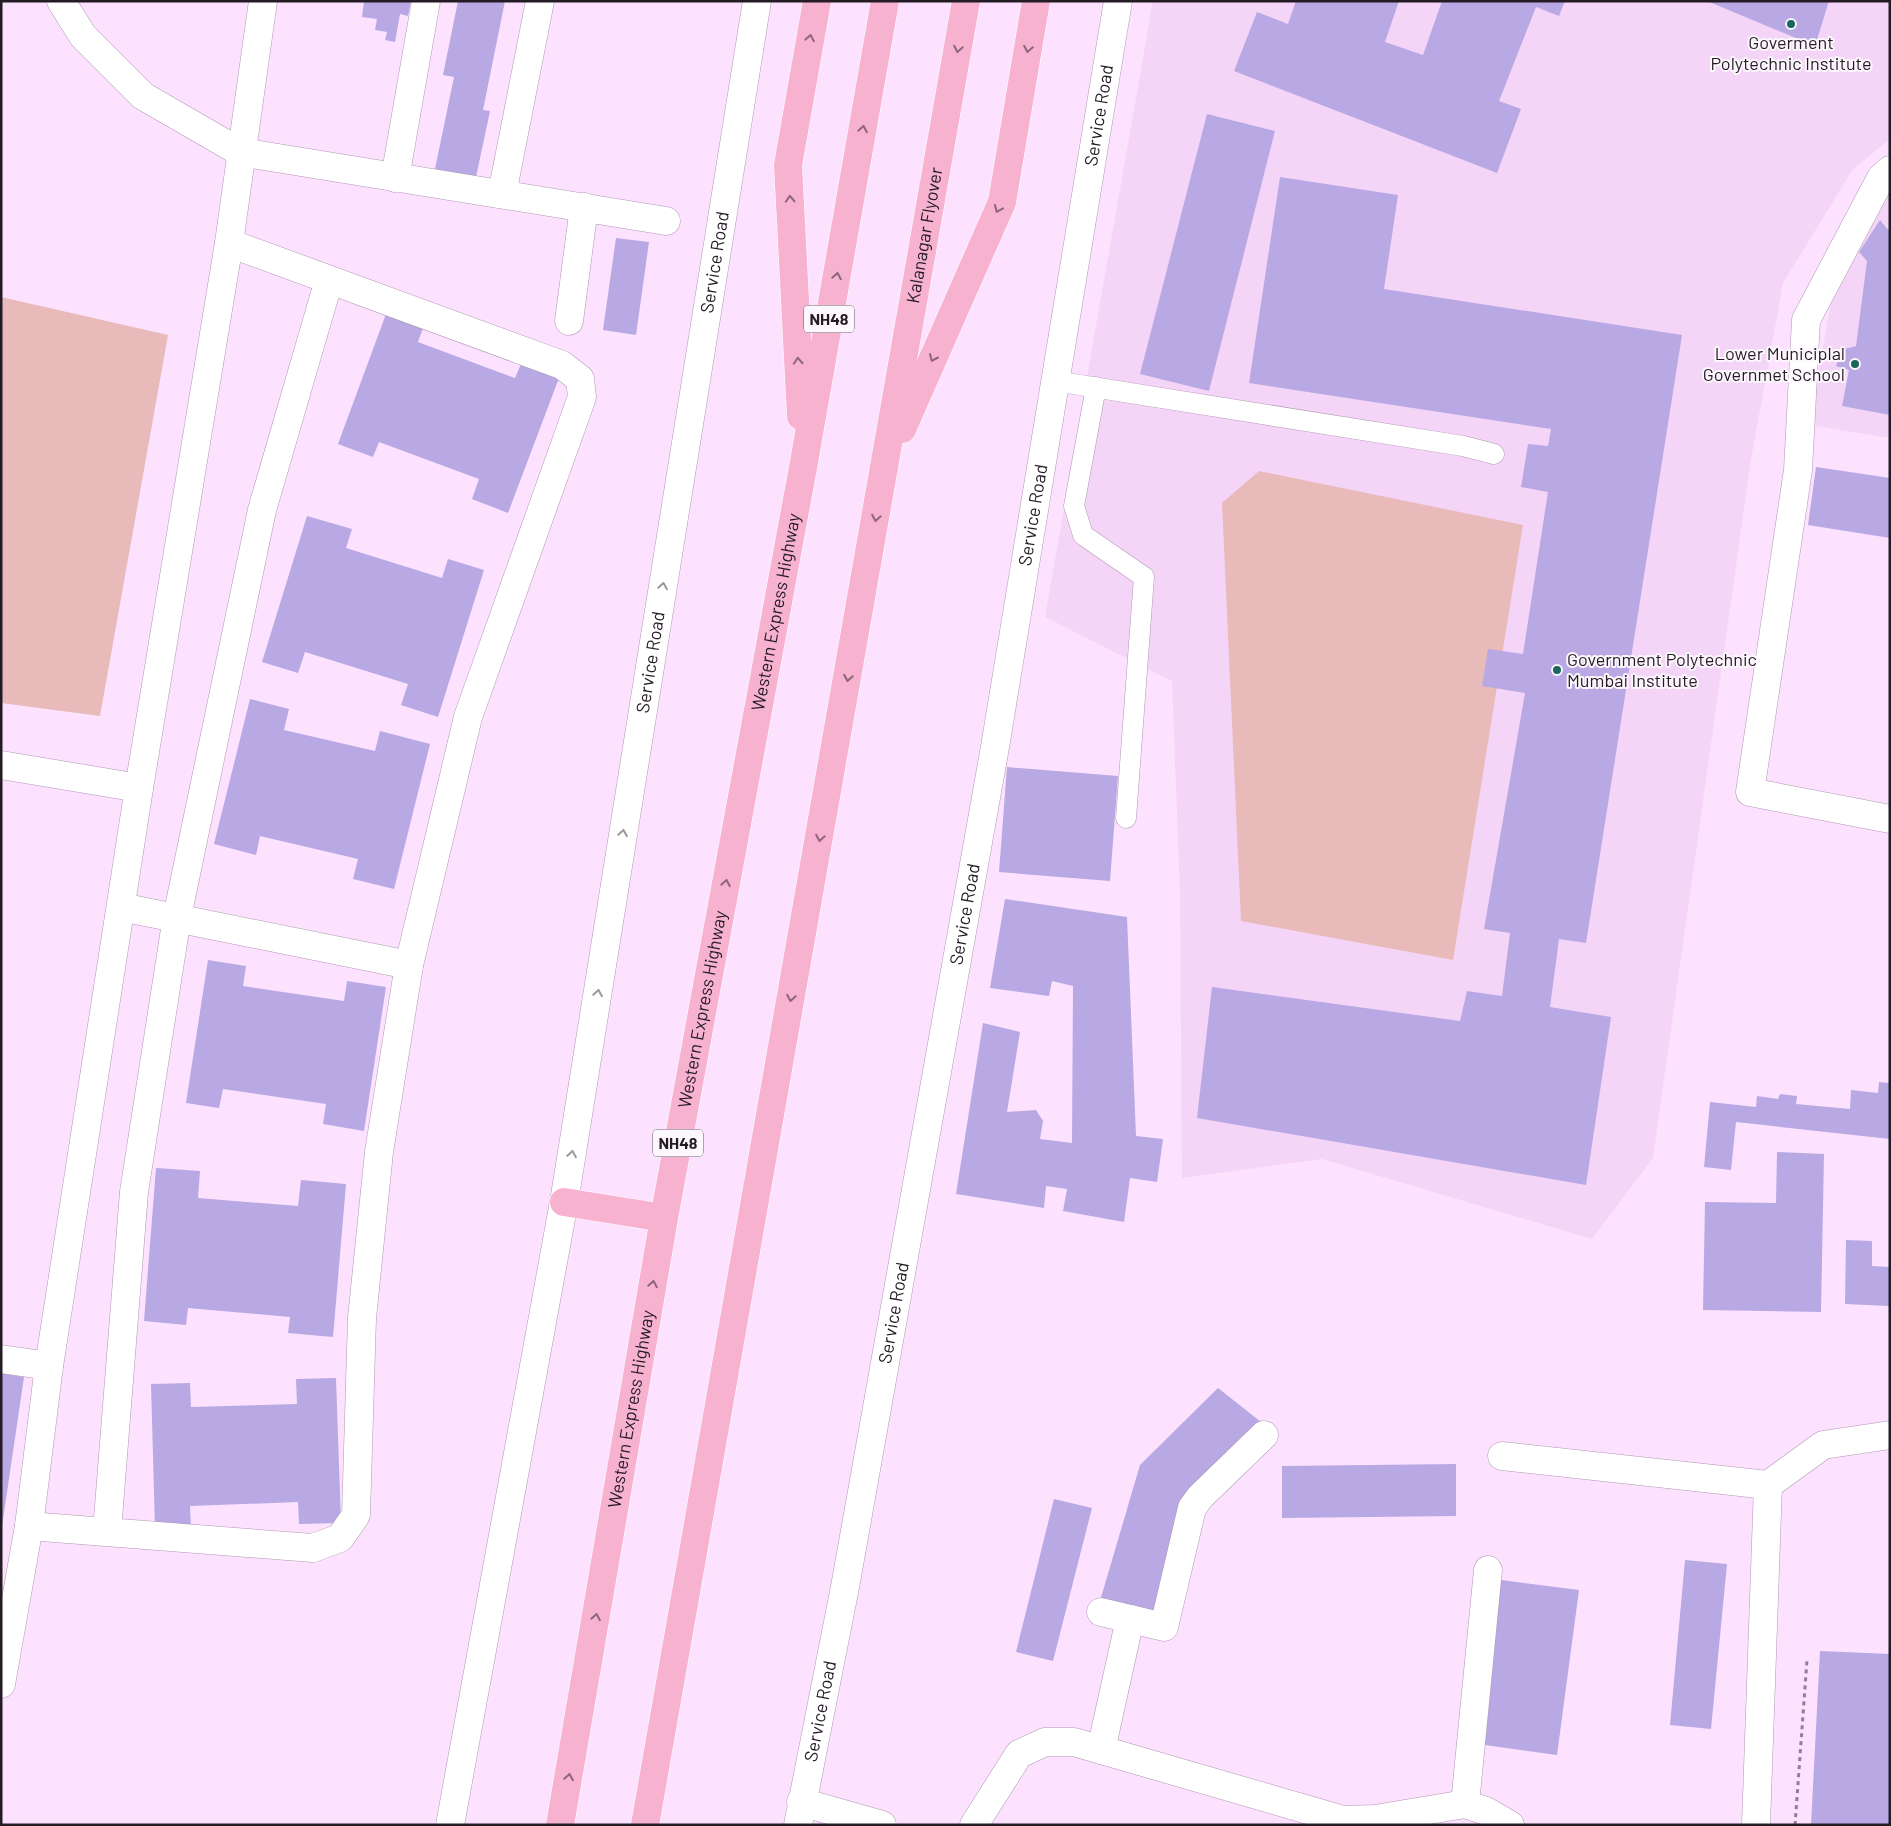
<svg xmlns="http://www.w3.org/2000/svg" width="1891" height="1826" viewBox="0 0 1891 1826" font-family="Barlow,sans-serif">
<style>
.built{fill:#f5d5f7}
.green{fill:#e8bab9}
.building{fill:#b8a8e4}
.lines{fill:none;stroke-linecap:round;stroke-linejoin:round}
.lane-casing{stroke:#b097b2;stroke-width:21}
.street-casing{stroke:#b097b2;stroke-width:29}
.secondary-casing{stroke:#b097b2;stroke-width:29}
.highway-casing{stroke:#fff;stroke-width:29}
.path{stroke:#918093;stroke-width:3;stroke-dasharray:4 4;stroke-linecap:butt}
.lane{stroke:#fff;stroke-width:20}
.street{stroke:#fff;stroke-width:28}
.secondary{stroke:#fff;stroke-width:28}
.highway{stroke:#f7b2d0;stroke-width:28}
.oneway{stroke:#8e667a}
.oneway2{stroke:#9c989d}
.poi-dot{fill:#1a655e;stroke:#fcf7fd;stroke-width:2}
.labels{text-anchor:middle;stroke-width:4;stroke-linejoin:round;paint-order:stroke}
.shield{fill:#fcf7fd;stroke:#655d66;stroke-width:1}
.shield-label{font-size:16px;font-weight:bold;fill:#241b25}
.poi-label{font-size:18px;fill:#241b25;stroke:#fcf7fd}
.street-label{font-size:18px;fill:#241b25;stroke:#fcf7fd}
</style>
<rect width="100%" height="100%" fill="#fce2fe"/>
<g class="built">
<path d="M1153 1H1890V139L1853 169 1783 283 1751 459 1653 1158 1592 1239 1322 1159 1182 1178 1180 894 1172 681 1045 617Z"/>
<path d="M1890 187V438L1809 425 1831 302 1841 268Z"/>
</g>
<g class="green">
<path d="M1 297 168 335 100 716 1 703Z"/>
<path d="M1259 471 1523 525 1453 960 1241 921 1222 503Z"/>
</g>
<g class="building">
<path d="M364 1H411L408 16 400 14 395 42 385 40 387 32 375 30 377 19 362 17Z"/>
<path d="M458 1H505L483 110 490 111 476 177 435 169 454 77 443 75Z"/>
<path d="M1296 1H1399L1385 42 1423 55 1442 1H1565L1559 16 1536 7 1499 101 1521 109 1497 173 1234 71 1257 12 1288 24Z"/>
<path d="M1707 1H1829L1815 46Z"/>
<path d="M1207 114 1275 131 1209 391 1140 374Z"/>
<path d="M1280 177 1398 195 1384 289 1682 335 1586 943 1559 939 1550 1007 1611 1017 1586 1185 1197 1118 1212 987 1460 1021 1467 991 1502 996 1510 933 1484 929 1525 693 1482 686 1488 649 1523 654 1548 492 1521 487 1528 444 1548 446 1551 429 1249 383Z"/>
<path d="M1880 220 1890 232V415L1842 406 1849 370 1836 366 1841 350 1856 346 1867 261 1859 252Z"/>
<path d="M616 238 649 242 636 335 603 330Z"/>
<path d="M386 314 423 328 418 342 515 378 521 364 559 378 508 513 472 499 479 479 379 442 373 457 338 444Z"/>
<path d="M1816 467 1890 478V538L1808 525Z"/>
<path d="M307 516 352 529 346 548 442 578 448 559 484 570 438 717 401 705 408 684 305 652 298 673 262 662Z"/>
<path d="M250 699 289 709 284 730 375 751 380 731 430 744 394 889 353 879 358 859 260 836 256 855 214 844Z"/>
<path d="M1007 767 1118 776 1110 881 999 872Z"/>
<path d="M1005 899 1127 917 1136 1136 1163 1139 1157 1182 1130 1178 1124 1222 1063 1211 1067 1189 1046 1186 1044 1208 956 1194 983 1023 1020 1032 1007 1112 1036 1110 1043 1121 1040 1139 1072 1143 1073 986 1052 981 1049 996 990 988Z"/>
<path d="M208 960 246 966 243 986 344 1001 347 981 386 987 364 1131 323 1124 326 1104 223 1089 219 1108 186 1103Z"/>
<path d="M1879 1082 1890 1083V1139L1736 1122 1731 1170 1704 1167 1710 1102 1756 1107 1757 1096 1778 1099 1780 1094 1797 1096 1796 1104 1850 1109 1851 1090 1878 1093Z"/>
<path d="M1777 1152 1824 1154 1821 1312 1703 1310 1705 1202 1776 1203Z"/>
<path d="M156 1168 200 1171 198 1198 298 1206 301 1180 346 1184 333 1337 288 1333 290 1317 188 1308 186 1325 144 1321Z"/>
<path d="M1846 1240 1872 1241V1266L1890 1267V1306L1845 1304Z"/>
<path d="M1 1373 24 1377 2 1526H1Z"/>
<path d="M336 1378 341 1523 299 1524 298 1502 190 1506 191 1527 155 1528 151 1384 190 1383 191 1407 297 1404 296 1379Z"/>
<path d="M1218 1388 1266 1426 1186 1501 1161 1625 1100 1601 1140 1465Z"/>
<path d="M1456 1464V1516L1282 1518V1466Z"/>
<path d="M1054 1499 1092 1508 1053 1661 1016 1652Z"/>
<path d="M1685 1560 1727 1564 1711 1729 1670 1725Z"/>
<path d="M1501 1580 1579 1590 1557 1755 1478 1744Z"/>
<path d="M1820 1651 1890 1654V1825H1811Z"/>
</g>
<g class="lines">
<defs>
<g id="lane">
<path d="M1055 381 1463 446 1494 454"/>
<path d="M1096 387 1074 506 1083 535 1144 577 1126 818"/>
</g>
<g id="street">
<path d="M61 1 83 36 143 96 240 152 666 221"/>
<path d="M1890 170 1881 178 1806 320 1798 470 1750 792 1890 819"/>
<path d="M395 178 426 1"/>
<path d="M502 194 540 1"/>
<path d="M569 321 584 207"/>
<path d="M1 765 139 788"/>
<path d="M121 907 409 965"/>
<path d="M1 1359 49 1366"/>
<path d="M1502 1456 1768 1485 1823 1445 1890 1435"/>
<path d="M29 1526 313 1548 340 1538 356 1515 362 1318 379 1152 409 965 468 717 582 397 580 379 562 365 229 243"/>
<path d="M107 1531 134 1192 177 917 262 510 329 280"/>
<path d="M1101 1612 1164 1627 1192 1508 1200 1497 1264 1435"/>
<path d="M1101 1750 1130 1619"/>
<path d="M801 1802 882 1825"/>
<path d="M1465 1804 1488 1570"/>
<path id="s1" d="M798 1825 845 1587 995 747 1118 1"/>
<path d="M974 1825 1019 1754 1045 1742H1074L1343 1820 1375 1819 1465 1804 1486 1811 1510 1825"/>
<path d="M1756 1825 1768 1485"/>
</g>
<g id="secondary">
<path d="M1 1684 29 1526 49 1366 139 788 229 243 263 1"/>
<path id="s2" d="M450 1825 564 1202 757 1"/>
</g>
<g id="highway">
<path d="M801 416 788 165 817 1"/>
<path d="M902 429 1002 202 1036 1"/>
<path d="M564 1202 664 1218"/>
<path id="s3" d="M560 1825 664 1218 804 462 885 1"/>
<path id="s4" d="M645 1825 966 1"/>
</g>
</defs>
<use href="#lane" class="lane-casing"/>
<use href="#street" class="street-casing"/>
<use href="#secondary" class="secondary-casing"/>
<use href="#highway" class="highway-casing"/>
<path class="path" d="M1795 1825 1807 1660"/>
<use href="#lane" class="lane"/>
<use href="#street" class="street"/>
<use href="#secondary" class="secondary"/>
<use href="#highway" class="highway"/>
</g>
<defs><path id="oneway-chevron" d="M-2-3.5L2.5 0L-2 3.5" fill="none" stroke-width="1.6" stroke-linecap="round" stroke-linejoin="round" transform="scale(1.25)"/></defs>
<g class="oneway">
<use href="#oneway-chevron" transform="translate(810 38) rotate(-80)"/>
<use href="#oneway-chevron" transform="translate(958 49) rotate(100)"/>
<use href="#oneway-chevron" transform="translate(1028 49) rotate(100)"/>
<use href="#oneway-chevron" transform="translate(863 129) rotate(-80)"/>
<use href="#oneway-chevron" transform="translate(790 199) rotate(-93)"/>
<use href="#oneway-chevron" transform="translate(998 209) rotate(113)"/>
<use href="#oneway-chevron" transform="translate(837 276) rotate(-80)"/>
<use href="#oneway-chevron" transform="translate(933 358) rotate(114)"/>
<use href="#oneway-chevron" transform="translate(798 361) rotate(-93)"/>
<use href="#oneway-chevron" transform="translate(876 518) rotate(100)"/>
<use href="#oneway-chevron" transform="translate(848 678) rotate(100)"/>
<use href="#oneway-chevron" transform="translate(820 838) rotate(100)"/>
<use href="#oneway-chevron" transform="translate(726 883) rotate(-80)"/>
<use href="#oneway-chevron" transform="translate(791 998) rotate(100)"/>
<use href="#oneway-chevron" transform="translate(653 1284) rotate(-80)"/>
<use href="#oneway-chevron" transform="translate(596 1617) rotate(-80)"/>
<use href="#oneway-chevron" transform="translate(569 1777) rotate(-80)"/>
</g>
<g class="oneway2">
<use href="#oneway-chevron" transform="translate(663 586) rotate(-81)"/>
<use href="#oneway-chevron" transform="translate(623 833) rotate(-81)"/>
<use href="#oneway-chevron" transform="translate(598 993) rotate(-81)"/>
<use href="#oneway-chevron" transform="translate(572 1154) rotate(-81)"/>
</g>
<g class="poi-dot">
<circle cx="1791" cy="24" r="5"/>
<circle cx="1855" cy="364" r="5"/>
<circle cx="1557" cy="670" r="5"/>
</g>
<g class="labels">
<g class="shield">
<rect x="804" y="305.5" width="50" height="27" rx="4"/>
<rect x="653" y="1129.5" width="50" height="27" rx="4"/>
</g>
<g class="shield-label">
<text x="829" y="325">NH48</text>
<text x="678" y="1149">NH48</text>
</g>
<g class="poi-label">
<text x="1791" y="49">Goverment<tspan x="1791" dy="21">Polytechnic Institute</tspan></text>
<text x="1845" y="360" text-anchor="end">Lower Municiplal<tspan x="1845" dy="21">Governmet School</tspan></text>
<text x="1567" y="666" text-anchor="start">Government Polytechnic<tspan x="1567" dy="21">Mumbai Institute</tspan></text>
</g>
<g class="street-label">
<text dy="6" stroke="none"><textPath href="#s1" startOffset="1736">Service Road</textPath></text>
<text dy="6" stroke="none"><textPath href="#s4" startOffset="1614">Kalanagar Flyover</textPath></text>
<text dy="6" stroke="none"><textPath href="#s2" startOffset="1585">Service Road</textPath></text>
<text dy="6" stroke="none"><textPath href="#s1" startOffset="1331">Service Road</textPath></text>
<text dy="6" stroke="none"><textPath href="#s3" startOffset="1232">Western Express Highway</textPath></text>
<text dy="6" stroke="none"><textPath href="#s2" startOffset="1180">Service Road</textPath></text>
<text dy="6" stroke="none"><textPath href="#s1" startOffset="926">Service Road</textPath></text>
<text dy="6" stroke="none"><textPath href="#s3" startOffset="828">Western Express Highway</textPath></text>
<text dy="6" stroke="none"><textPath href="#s1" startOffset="521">Service Road</textPath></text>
<text dy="6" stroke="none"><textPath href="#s3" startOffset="422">Western Express Highway</textPath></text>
<text dy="6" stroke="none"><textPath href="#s1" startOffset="116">Service Road</textPath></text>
</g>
</g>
<rect width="1891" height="1826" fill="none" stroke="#241b25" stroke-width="5"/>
</svg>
